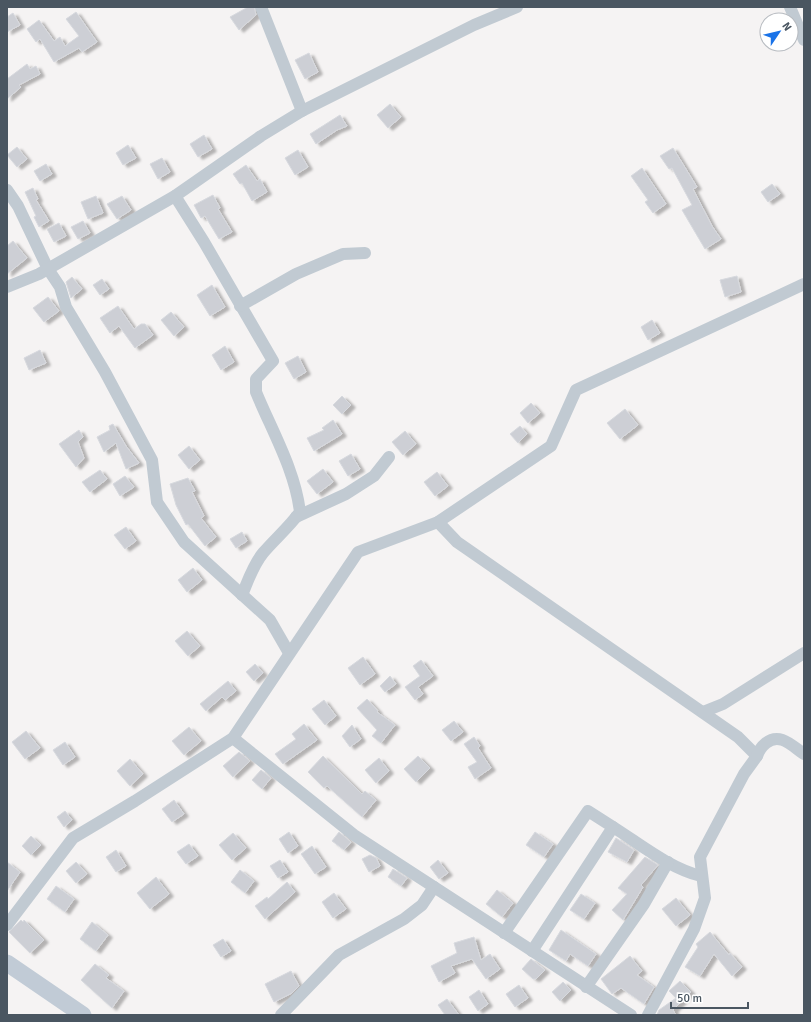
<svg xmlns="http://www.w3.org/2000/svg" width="811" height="1022" viewBox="0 0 811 1022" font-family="Signika,sans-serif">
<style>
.building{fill:#cdcfd5;stroke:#d7d9de;filter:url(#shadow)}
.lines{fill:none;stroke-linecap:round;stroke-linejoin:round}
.street{stroke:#c1cad2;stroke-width:12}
.secondary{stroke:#c1cbd6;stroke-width:17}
</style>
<defs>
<filter id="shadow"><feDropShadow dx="4.5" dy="2.5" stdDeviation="1" flood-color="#0004"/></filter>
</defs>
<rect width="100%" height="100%" fill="#f5f3f3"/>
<g class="building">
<path d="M248 7H254L256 15 239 30 230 17Z"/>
<path d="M76 12 97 42 82 52 79 48 54 62 40 39 36 42 27 29 39 20 54 41 60 37 65 46 79 36 66 19Z"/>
<path d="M13 13 20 25 7 32V17Z"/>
<path d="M309 53 318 72 305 79 295 60Z"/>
<path d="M27 64 30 69 36 66 40 74 19 85 21 87 7 99V79Z"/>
<path d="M390 104 401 117 388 128 377 115Z"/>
<path d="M340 115 347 126 337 130 316 144 310 134Z"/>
<path d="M204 135 212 149 198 157 190 144Z"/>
<path d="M128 145 136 158 123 165 116 153Z"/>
<path d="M17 147 27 159 17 167 7 155Z"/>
<path d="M673 148 697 187 693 189 712 226 721 239 705 249 682 210 692 205 672 168 669 169 660 156Z"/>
<path d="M298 150 308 167 295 175 285 158Z"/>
<path d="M162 158 170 172 158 179 150 164Z"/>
<path d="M46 164 52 174 40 181 34 171Z"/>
<path d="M246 165 257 181 260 179 267 192 252 201 242 183 240 184 233 174Z"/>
<path d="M642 168 666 204 653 213 645 202 648 200 631 176Z"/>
<path d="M772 184 780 194 768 202 761 192Z"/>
<path d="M33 188 38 199 36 200 49 221 39 227 34 217 36 216 25 192Z"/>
<path d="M213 195 220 208 218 209 232 232 219 239 205 216 201 218 194 205Z"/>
<path d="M96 196 103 213 88 219 81 202Z"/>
<path d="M122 196 131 210 117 219 107 204Z"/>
<path d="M83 221 90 233 78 239 71 227Z"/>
<path d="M59 223 66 236 54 242 47 229Z"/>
<path d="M13 241 27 258 7 274V246Z"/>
<path d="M737 276 741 292 725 297 720 280Z"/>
<path d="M72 277 82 289 71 298 66 282Z"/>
<path d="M102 279 109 289 100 295 93 285Z"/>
<path d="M212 285 225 307 210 316 197 295Z"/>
<path d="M48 297 59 311 44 322 33 308Z"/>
<path d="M118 306 134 329 141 324H145L153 335 135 348 119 326 110 333 100 318Z"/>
<path d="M171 312 184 327 174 336 161 320Z"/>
<path d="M652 320 660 333 648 340 641 327Z"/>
<path d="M225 346 234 362 221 370 212 355Z"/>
<path d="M40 350 46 363 29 370 24 358Z"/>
<path d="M298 356 306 372 294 379 285 363Z"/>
<path d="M342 396 351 405 342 414 333 405Z"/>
<path d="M531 403 540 413 528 423 520 413Z"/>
<path d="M625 409 638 425 620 439 607 423Z"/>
<path d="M333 420 342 434 314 451 307 438 324 430 322 428Z"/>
<path d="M113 424 126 446 139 463 126 469 116 443 104 452 97 437 110 430 109 426Z"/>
<path d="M520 426 527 434 518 443 510 434Z"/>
<path d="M79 430 83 437 78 442 84 458 76 467 59 444Z"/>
<path d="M405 431 416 444 403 455 392 442Z"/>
<path d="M189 446 200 460 189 469 178 455Z"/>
<path d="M351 454 360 469 348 476 339 461Z"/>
<path d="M323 469 333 482 317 494 307 481Z"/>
<path d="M100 470 107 479 90 492 82 482Z"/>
<path d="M437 472 448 486 435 496 424 482Z"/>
<path d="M125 476 134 487 120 496 113 484Z"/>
<path d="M188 478 195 491 192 492 204 516 201 518 216 537 205 546 188 524 186 525 176 505 170 484Z"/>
<path d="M126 527 136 541 125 549 114 535Z"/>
<path d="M242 532 247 541 236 548 230 539Z"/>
<path d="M193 568 202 580 187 592 178 580Z"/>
<path d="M187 631 200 646 188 656 175 641Z"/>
<path d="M363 657 375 674 360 685 348 668Z"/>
<path d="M421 660 433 676 418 687 423 694 415 700 405 687 420 676 413 666Z"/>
<path d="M255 664 263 673 254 681 246 672Z"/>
<path d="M390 676 396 684 385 692 380 686Z"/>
<path d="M228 681 236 691 225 700 222 697 206 711 200 704Z"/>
<path d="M367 699 378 711 377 712 395 725 381 743 372 736 377 730 357 708Z"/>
<path d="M324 700 336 716 325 725 312 709Z"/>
<path d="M454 721 463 732 451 741 442 730Z"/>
<path d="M304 724 317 740 283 764 275 754 296 739 292 734Z"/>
<path d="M352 725 361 739 350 747 342 736Z"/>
<path d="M189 727 201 741 184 755 172 741Z"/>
<path d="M26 731 40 748 25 759 12 742Z"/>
<path d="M474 737 480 746 478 748 491 768 475 779 468 767 477 762 464 744Z"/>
<path d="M65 742 75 757 63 765 53 750Z"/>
<path d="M239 752 250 761 233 777 223 766Z"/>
<path d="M323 756 362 794 365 791 376 800 362 817 327 786 324 788 308 772Z"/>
<path d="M418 756 430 768 416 782 404 769Z"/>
<path d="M379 758 389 771 376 783 365 770Z"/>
<path d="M130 759 143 774 130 786 117 771Z"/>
<path d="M261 770 271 778 262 789 252 780Z"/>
<path d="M174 800 184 814 172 822 162 809Z"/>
<path d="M65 811 72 820 64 827 57 817Z"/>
<path d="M289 832 298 846 288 853 279 839Z"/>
<path d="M339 832 351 842 344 850 332 841Z"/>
<path d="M535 832 553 844 544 857 526 845Z"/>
<path d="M233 833 246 848 232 860 219 845Z"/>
<path d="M31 836 41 845 31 855 22 846Z"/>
<path d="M616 838 634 850 627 862 608 852Z"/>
<path d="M189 844 198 856 186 864 177 852Z"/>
<path d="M312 846 326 867 315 874 301 854Z"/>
<path d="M116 850 126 866 116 872 106 857Z"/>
<path d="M370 855 376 858 380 866 369 872 362 859Z"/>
<path d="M645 857 658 865 641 885 643 887 623 920 612 910 627 894 618 888Z"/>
<path d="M280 860 288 872 278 878 270 866Z"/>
<path d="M438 860 448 873 439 879 430 867Z"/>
<path d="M7 862 20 872 7 891Z"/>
<path d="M76 862 87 874 76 883 66 871Z"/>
<path d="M393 869 407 878 401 886 388 877Z"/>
<path d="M240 870 254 881 245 893 231 882Z"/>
<path d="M156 877 169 894 150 909 137 893Z"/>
<path d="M287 882 295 892 265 919 255 906 267 897 268 899Z"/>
<path d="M56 886 74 899 65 912 47 899Z"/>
<path d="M497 890 513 903 502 917 486 904Z"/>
<path d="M334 893 346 909 333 918 322 902Z"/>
<path d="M581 894 595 903 584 919 570 910Z"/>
<path d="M676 898 690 915 676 926 662 909Z"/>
<path d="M21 920 23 922 24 920 44 940 30 953 9 932Z"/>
<path d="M92 922 108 935 96 951 80 939Z"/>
<path d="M561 930 596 954 588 966 570 954 566 961 549 950Z"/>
<path d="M710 932 729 955 730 953 742 967 732 976 714 954 700 976 685 967 698 947 696 944Z"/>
<path d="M474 937 481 960 490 954 500 969 486 979 472 959 451 966 455 973 439 982 431 966 457 953 454 943Z"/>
<path d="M223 939 231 951 221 957 213 945Z"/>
<path d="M630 956 642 971 637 975 654 987 644 1004 621 988 612 994 601 979Z"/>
<path d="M531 959 545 970 536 979H533L522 969Z"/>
<path d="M95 964 109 975 106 978 124 991 112 1008 81 980Z"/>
<path d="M291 971 299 986 292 993 274 1002 265 984Z"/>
<path d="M680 981 691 992 673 1010 676 1015H657L659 1010 676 998 669 991Z"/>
<path d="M563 982 571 990 560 1001 552 992Z"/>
<path d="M519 985 528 998 515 1007 506 994Z"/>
<path d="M479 990 488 1004 478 1011 469 997Z"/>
<path d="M447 999 459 1015H445L438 1005Z"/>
</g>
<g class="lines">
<g class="street">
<path d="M261 7 302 111"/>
<path d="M790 7 804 40"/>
<path d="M7 190 18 206 48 269 60 287 66 307 105 372 152 460 157 502 184 542 270 620 289 653"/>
<path d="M175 196 204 242 273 361 256 379V392C272 431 295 470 300 512 289 527 275 539 263 553 253 565 248 581 242 595"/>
<path d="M7 287 39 274 175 196 261 136 302 111 474 25 517 7"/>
<path d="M240 306 296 274 343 254 365 253"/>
<path d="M296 517 346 494 374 476 389 457"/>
<path d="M438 522 457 542 738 737 757 756 744 774 700 857 705 898 694 929 648 1015"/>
<path d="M703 712 723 704 804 653"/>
<path d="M233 738 354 835 631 1015"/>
<path d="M757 756C759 750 761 747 766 743 780 732 792 746 804 754"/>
<path d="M613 827C640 844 669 868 701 876"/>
<path d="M7 925 73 838 135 801 233 738 358 552 438 522 551 446 576 390 804 284"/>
<path d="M504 933 588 811 613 827 532 951"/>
<path d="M586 987 644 904 668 862"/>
<path d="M281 1015 339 955 404 919 422 905 434 887"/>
</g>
<path class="secondary" d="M7 963 83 1015"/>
</g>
<rect width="811" height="1022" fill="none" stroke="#4a5661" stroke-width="16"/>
<g transform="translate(779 32) rotate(55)"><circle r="19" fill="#ffffff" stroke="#b7bbc0"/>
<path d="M0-3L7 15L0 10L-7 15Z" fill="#1a73e8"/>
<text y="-6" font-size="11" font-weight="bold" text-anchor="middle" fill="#4a5661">N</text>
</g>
<path d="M671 1002v6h77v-6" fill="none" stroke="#4a5661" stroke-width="2"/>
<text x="677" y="1002" font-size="12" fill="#4a5661" stroke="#ffffff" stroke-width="3" paint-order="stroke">50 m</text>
</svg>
